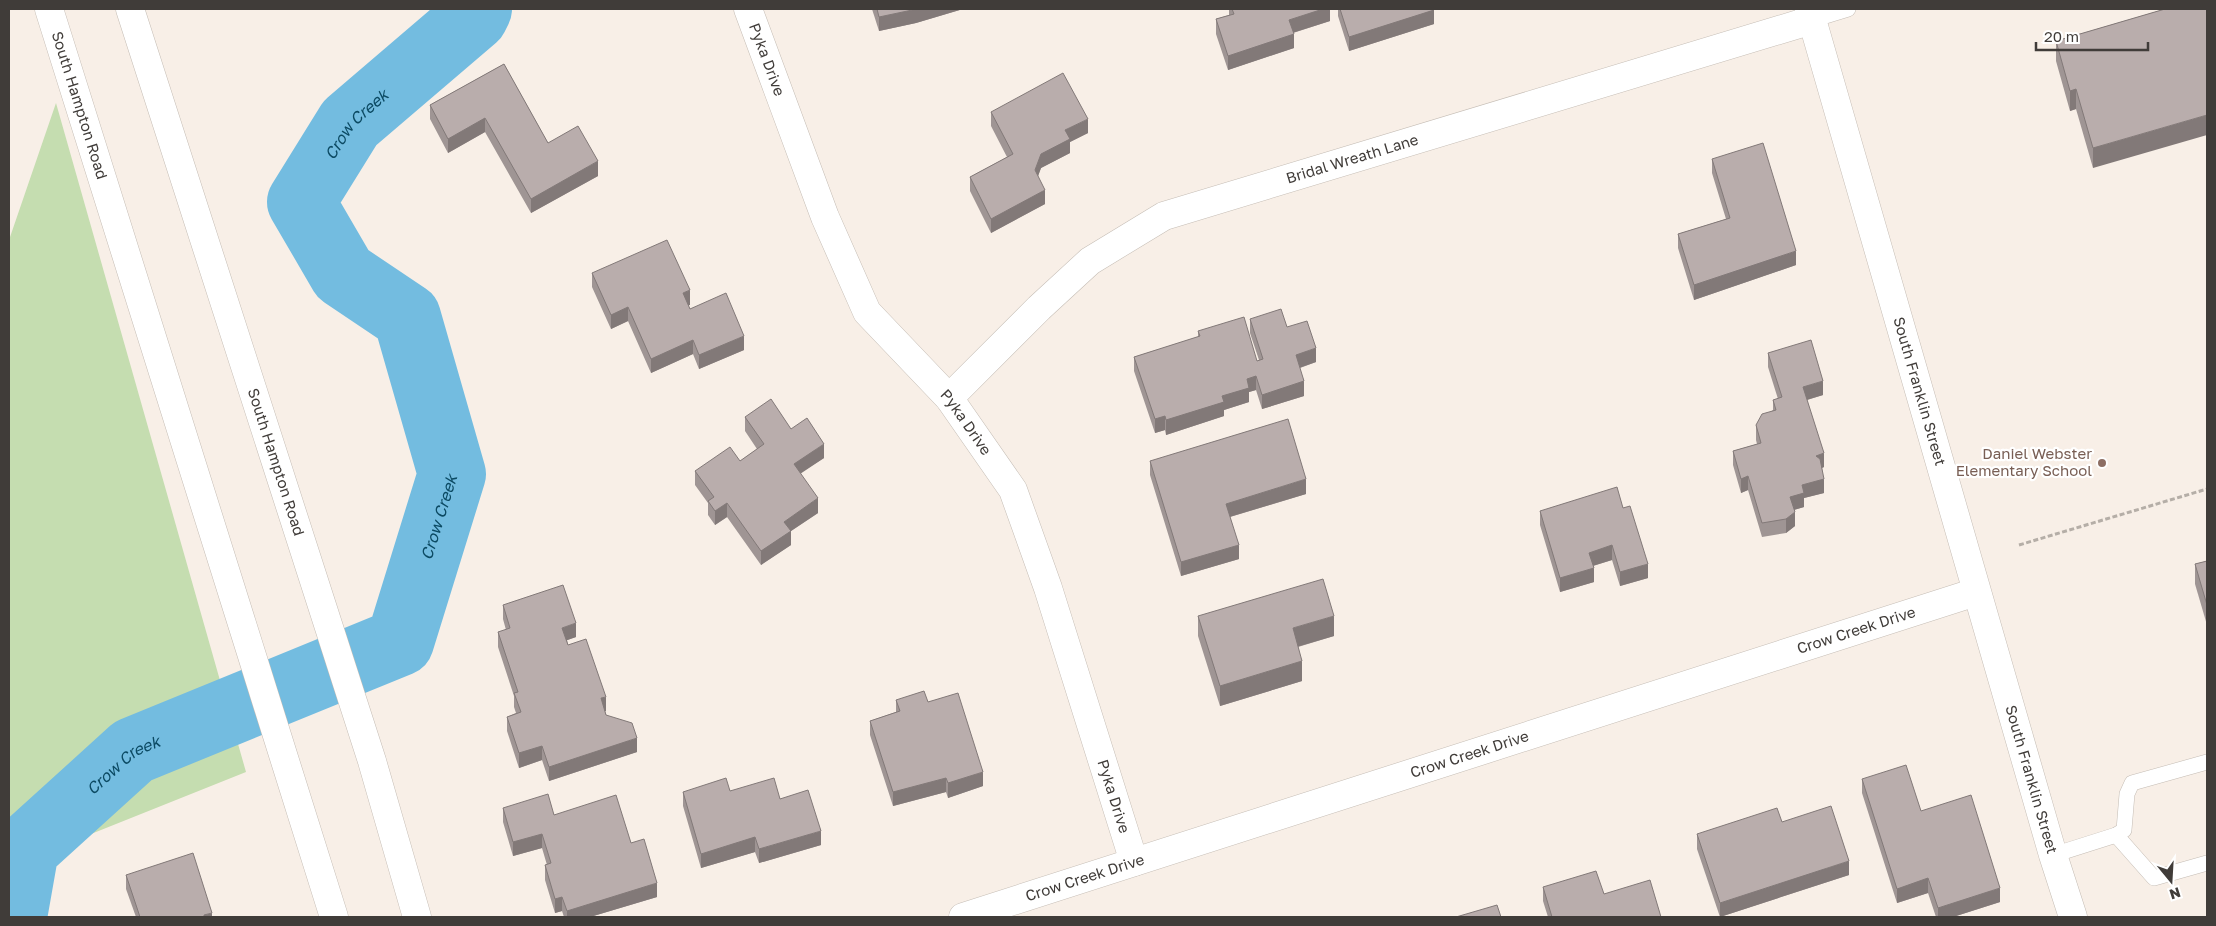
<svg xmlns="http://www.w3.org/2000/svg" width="2216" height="926" viewBox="0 0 2216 926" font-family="'Golos Text',sans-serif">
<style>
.green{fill:#c5ddb0}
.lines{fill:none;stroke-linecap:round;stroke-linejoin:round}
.river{stroke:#73bce0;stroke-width:68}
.service-casing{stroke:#c5bdb5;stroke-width:16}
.minor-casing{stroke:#c5bdb5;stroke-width:29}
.tertiary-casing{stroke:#c5bdb5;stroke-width:29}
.secondary-casing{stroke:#c5bdb5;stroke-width:29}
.path{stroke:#b5aea7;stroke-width:3;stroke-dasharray:5 2.5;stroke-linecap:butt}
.service{stroke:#fff;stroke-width:15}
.minor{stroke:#fff;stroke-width:28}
.tertiary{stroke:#fff;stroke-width:28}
.secondary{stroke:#fff;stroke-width:28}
.wall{fill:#9f9594}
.shaded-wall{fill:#827978}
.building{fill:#b9adac;stroke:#827978}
.education-dot{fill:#8d6e63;stroke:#fff;stroke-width:2}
.labels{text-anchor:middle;stroke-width:4.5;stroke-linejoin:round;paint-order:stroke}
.street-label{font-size:15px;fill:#403c39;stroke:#fff}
.education-label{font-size:15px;fill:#785e54;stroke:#fff;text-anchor:end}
.water-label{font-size:16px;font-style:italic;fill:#0c4a63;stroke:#fff}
</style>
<rect width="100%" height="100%" fill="#f8efe7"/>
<path class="green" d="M56 103 246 772 41 854 37 917H9V240Z"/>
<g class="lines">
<path class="river" id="s1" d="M13 917 25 849 133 751 400 642 452 474 407 317 343 274 301 202 350 123 474 17 478 9"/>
<defs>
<g id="service">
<path d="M1812 20 1848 9"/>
<path d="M2116 835 2154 878 2207 863"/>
<path d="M2053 855 2116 835 2124 830 2127 794 2132 783 2207 762"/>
</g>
<g id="minor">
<path id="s2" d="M748 9 825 217 867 312 949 398 1013 490 1048 588 1134 862"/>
<path id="s3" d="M949 398 1039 308 1090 261 1164 216 1812 20"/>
<path id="s4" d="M963 917 1976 592"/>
</g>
<g id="tertiary">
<path id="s5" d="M1809 9 2053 855 2073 917"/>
</g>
<g id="secondary">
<path id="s6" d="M49 9 334 917"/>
<path id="s7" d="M130 9 372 761 417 917"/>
</g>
</defs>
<use href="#service" class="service-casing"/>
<use href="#minor" class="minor-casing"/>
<use href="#tertiary" class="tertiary-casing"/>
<use href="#secondary" class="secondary-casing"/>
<path class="path" d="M2019 545 2207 489"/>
<use href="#service" class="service"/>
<use href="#minor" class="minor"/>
<use href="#tertiary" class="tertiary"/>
<use href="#secondary" class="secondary"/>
</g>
<g class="wall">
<path d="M872 9H963L916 23 879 31Z"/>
<path d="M1229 9H1330V21L1293 33 1294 48 1228 70 1216 34V19L1229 15Z"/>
<path d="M1338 9H1439L1434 10V24L1349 51 1338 16Z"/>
<path d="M2165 9 2093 168 2076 109 2070 111 2056 61V41Z"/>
<path d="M504 64 548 143 598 176 531 213 485 132 448 153 430 119V105Z"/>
<path d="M991 112 1088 133 1070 142V153L1041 168 1038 176 1045 204 991 233 970 191V177L1007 157 991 126Z"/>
<path d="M1712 159 1796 265 1694 300 1678 248V234L1726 219 1712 173Z"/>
<path d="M592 273 690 305H688L690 309 744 350 699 369 693 354 651 373 628 321 611 329 592 287Z"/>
<path d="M1250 319 1287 327 1316 362 1300 368 1304 396 1262 409 1256 390 1249 392V402L1224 410V416L1166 435 1165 430 1155 433 1134 371V357L1198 337V331L1257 361 1259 360 1250 333Z"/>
<path d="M1768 353 1823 395 1807 400 1824 467 1822 468 1824 493 1804 498V507L1794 510 1795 526 1786 533 1762 537 1748 490 1741 493 1733 465V451L1757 444 1756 440V425L1773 410V400L1778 399 1768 367Z"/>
<path d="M745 417 791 429 824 458 800 473 818 513 791 531V545L761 565 727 517 715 525 708 515V503L695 485V471L740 461 757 449 745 431Z"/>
<path d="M1150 461 1306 494 1230 517 1239 559 1181 576 1150 475Z"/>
<path d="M1623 508 1648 578 1620 586 1612 560 1593 566 1594 582 1560 592 1540 525V511Z"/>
<path d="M2207 561V625L2195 584V564Z"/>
<path d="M503 605 576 637 567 640 568 645 606 711H605L606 715 637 752 549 781 542 760 519 768 507 731V717L516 713 514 707V696L498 647V632L506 630 503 619Z"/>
<path d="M1198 616 1334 636 1298 647 1302 681 1220 706 1198 636Z"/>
<path d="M896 700 928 702 983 786 948 798 946 792 893 806 870 735V721L896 712Z"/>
<path d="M1862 779 1921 811 2000 902 1953 917H1936L1928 893 1897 903 1862 793Z"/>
<path d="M730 791 780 799 821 845 759 863 755 852 701 868 683 806V792Z"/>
<path d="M503 808 554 815 631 843 657 897 590 917H564L562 911 555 913 545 880V865H547L542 848 513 856 503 822Z"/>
<path d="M1697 834 1849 875 1720 917 1697 849Z"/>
<path d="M126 875 212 917H136L126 889Z"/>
<path d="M1543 887 1604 894 1661 917H1548L1543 901Z"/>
</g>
<g class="shaded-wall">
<path d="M917 9H963L916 23 879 31V17Z"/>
<path d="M1323 9H1330V21L1289 34V20Z"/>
<path d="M1430 9H1439L1434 10V24L1349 51V37Z"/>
<path d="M1294 34V48L1228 70V56Z"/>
<path d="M2076 89V109L2070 111V91Z"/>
<path d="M2207 115V135L2093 168V148Z"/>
<path d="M485 118V132L448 153V139Z"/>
<path d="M1088 119V133L1070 142V153L1041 168 1035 184V170L1041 154 1065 130Z"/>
<path d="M598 161V176L531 213V199Z"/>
<path d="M1045 190V204L991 233V219Z"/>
<path d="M1796 251V265L1694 300V285Z"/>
<path d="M690 290V305L683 307V293Z"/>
<path d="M628 307V321L611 329V315Z"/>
<path d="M744 336V350L699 369V355Z"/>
<path d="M693 340V354L651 373V359Z"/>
<path d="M1316 348V362L1296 369V355Z"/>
<path d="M1256 376V390L1249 392V402L1224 410V416L1166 435V420L1222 396 1247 379Z"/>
<path d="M1304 381V396L1262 409V395Z"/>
<path d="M1823 381V395L1803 401V387Z"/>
<path d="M1165 416V430L1155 433V419Z"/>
<path d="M824 444V458L794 478V464Z"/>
<path d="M1824 453V467L1816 470V456Z"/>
<path d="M1748 476V490L1741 493V479Z"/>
<path d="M1306 479V494L1226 518V504Z"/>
<path d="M1824 479V493L1804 498V507L1790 511V497L1802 485Z"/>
<path d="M818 498V513L791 531V545L761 565V551L784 522Z"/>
<path d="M727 503V517L715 525V511Z"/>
<path d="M1795 512V526L1786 533V519Z"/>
<path d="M1239 545V559L1181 576V562Z"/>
<path d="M1612 545V560L1589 567V553Z"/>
<path d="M1648 564V578L1620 586V572Z"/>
<path d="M1594 568V582L1560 592V578Z"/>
<path d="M1334 616V636L1293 648V628Z"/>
<path d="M576 623V637L562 642V628Z"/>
<path d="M1302 661V681L1220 706V686Z"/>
<path d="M606 697V711L601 712V698Z"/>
<path d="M637 738V752L549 781V767Z"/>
<path d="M542 746V760L519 768V753Z"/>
<path d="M983 772V786L948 798V783Z"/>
<path d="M946 778V792L893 806V792Z"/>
<path d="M821 831V845L759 863V849Z"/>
<path d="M542 834V848L513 856V842Z"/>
<path d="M755 837V852L701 868V854Z"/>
<path d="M1849 861V875L1720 917V903Z"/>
<path d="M1928 878V893L1897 903V889Z"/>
<path d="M657 883V897L590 917H567V911Z"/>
<path d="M2000 888V902L1953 917H1938V908Z"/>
<path d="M562 897V911L555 913V899Z"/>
<path d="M212 913V917H204V915Z"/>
</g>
<g class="building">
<path d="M877 9H917L879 17Z"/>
<path d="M1232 9H1323L1289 20 1294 34 1228 56 1216 19 1234 14Z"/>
<path d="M1340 9H1434V10L1349 37Z"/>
<path d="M2165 9H2207V115L2093 148 2076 89 2070 91 2056 41Z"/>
<path d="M504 64 548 143 578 126 598 161 531 199 485 118 448 139 430 105Z"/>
<path d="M1063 73 1088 119 1065 130 1070 139 1041 154 1035 170 1045 190 991 219 970 177 1013 154 991 112Z"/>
<path d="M1763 143 1796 251 1694 285 1678 234 1730 218 1712 159Z"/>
<path d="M667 240 690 290 683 293 690 309 726 293 744 336 699 355 693 340 651 359 628 307 611 315 592 273Z"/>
<path d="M1281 309 1287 327 1307 321 1316 348 1296 355 1304 381 1262 395 1256 376 1247 379 1249 388 1222 396 1224 402 1166 420 1165 416 1155 419 1134 357 1200 336 1198 331 1244 317 1257 361 1263 359 1250 319Z"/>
<path d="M1811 340 1823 381 1803 387 1824 453 1816 456 1820 459 1824 479 1802 485 1804 493 1790 497 1795 512 1786 519 1762 523 1748 476 1741 479 1733 451 1761 443 1756 425 1762 414 1776 410 1773 400 1782 397 1768 353Z"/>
<path d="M771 399 791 429 807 418 824 444 794 464 818 498 784 522 791 531 761 551 727 503 715 511 708 501 714 497 695 471 730 447 740 461 764 444 745 417Z"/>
<path d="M1288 419 1306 479 1226 504 1239 545 1181 562 1150 461Z"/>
<path d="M1617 487 1623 508 1630 506 1648 564 1620 572 1612 545 1589 553 1594 568 1560 578 1540 511Z"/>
<path d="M2207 561V605L2195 564Z"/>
<path d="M1323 579 1334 616 1293 628 1302 661 1220 686 1198 616Z"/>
<path d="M563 585 576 623 562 628 568 645 586 639 606 697 601 698 606 715 632 723 637 738 549 767 542 746 519 753 507 717 521 712 514 693 518 692 498 632 510 628 503 605Z"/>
<path d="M924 691 928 702 958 693 983 772 948 783 946 778 893 792 870 721 900 711 896 700Z"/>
<path d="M1906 765 1921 811 1971 795 2000 888 1938 908 1928 878 1897 889 1862 779Z"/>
<path d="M726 778 730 791 774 778 780 799 808 790 821 831 759 849 755 837 701 854 683 792Z"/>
<path d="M548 794 554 815 616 795 631 843 644 839 657 883 567 911 562 897 555 899 545 865 551 863 542 834 513 842 503 808Z"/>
<path d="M1831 806 1849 861 1720 903 1697 834 1777 808 1782 822Z"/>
<path d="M193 853 212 913 204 915V917H140L126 875Z"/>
<path d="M1596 871 1604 894 1650 880 1661 917H1552L1543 887Z"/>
<path d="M1497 905 1501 917H1456Z"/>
</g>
<circle class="education-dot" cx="2102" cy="463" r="5"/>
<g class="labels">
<g class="street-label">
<text dy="5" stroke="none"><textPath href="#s2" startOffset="54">Pyka Drive</textPath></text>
<text dy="5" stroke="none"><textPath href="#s6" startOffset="101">South Hampton Road</textPath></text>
<text dy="5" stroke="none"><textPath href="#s3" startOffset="480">Bridal Wreath Lane</textPath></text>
<text dy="5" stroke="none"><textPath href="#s5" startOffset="398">South Franklin Street</textPath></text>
<text dy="5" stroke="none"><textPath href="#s2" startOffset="474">Pyka Drive</textPath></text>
<text dy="5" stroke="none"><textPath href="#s7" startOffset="476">South Hampton Road</textPath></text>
<text dy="5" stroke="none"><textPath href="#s4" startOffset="938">Crow Creek Drive</textPath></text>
<text dy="5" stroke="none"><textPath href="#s4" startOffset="532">Crow Creek Drive</textPath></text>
<text dy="5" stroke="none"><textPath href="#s5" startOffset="802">South Franklin Street</textPath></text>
<text dy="5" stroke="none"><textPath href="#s2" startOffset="879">Pyka Drive</textPath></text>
<text dy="5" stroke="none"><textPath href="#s4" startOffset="128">Crow Creek Drive</textPath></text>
</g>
<g class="education-label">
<text x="2092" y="459">Daniel Webster<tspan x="2092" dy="17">Elementary School</tspan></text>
</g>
<g class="water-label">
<text dy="6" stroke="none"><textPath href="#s1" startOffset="1099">Crow Creek</textPath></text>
<text dy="6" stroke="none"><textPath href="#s1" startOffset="634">Crow Creek</textPath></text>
<text dy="6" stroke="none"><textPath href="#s1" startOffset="199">Crow Creek</textPath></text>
</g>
</g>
<rect width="2216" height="926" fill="none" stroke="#403c39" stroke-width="20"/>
<g transform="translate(2171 881) rotate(162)" stroke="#ffffff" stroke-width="4" paint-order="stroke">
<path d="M0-4L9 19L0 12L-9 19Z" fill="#403c39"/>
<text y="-8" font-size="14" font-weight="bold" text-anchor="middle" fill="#403c39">N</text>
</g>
<path d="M2036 42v8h112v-8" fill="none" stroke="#403c39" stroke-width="2.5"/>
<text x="2044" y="42" font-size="15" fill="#403c39" stroke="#ffffff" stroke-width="4" paint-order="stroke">20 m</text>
</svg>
